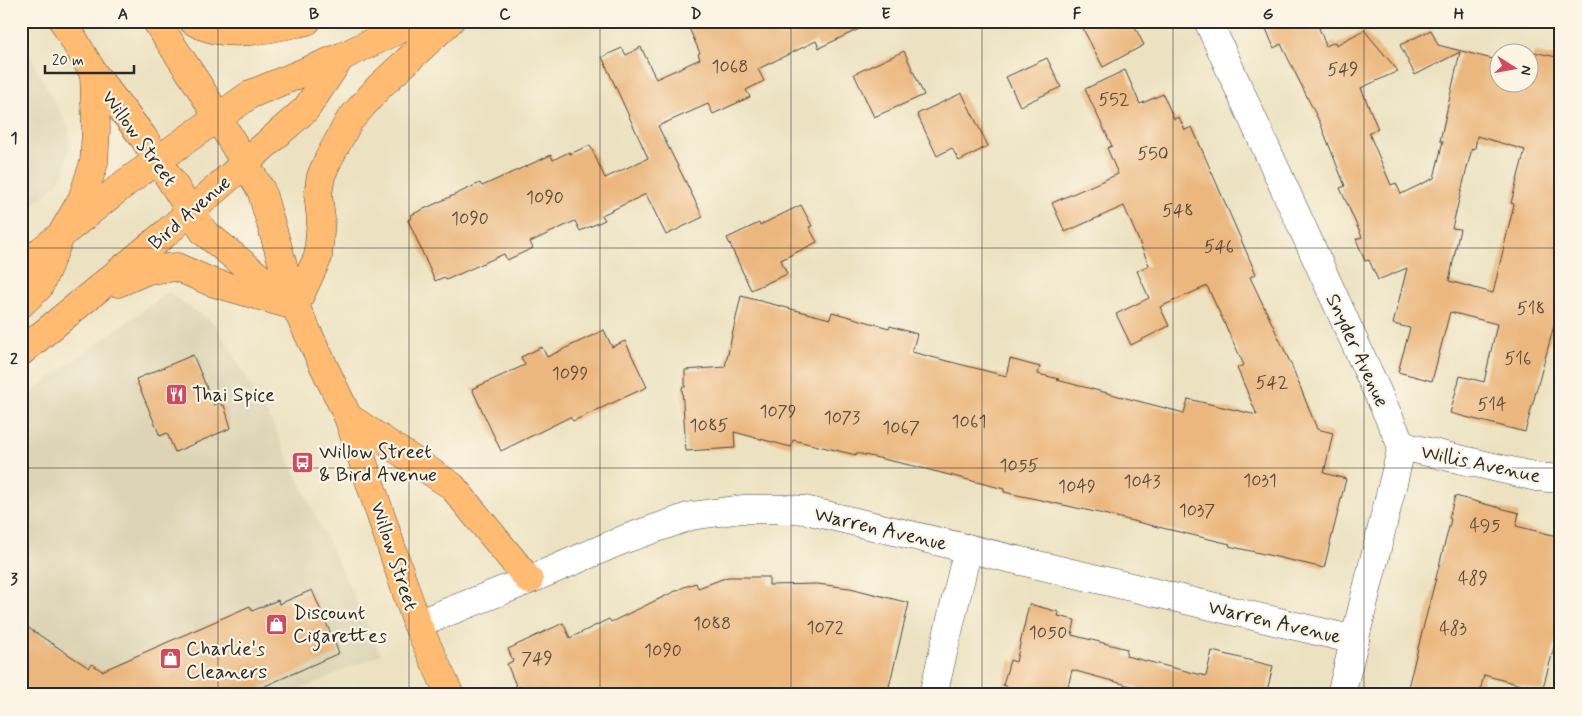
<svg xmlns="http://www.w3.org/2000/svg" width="1582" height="716" viewBox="0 0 1582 716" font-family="Mynerve,sans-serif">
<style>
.built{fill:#dcd4b4}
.building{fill:#ebb77e;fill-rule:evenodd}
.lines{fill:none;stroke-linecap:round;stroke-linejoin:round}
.minor-casing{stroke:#484642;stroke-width:29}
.major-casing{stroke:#484642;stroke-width:29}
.minor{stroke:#fff;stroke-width:28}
.major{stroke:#ffbb71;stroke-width:28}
.grid{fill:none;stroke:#2b2b2b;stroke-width:1;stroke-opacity:0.55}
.labels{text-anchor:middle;stroke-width:4.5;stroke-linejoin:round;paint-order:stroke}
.number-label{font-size:18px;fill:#5b4e40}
.street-label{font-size:20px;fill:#2b2b2b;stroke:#fcf5e5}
.poi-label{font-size:20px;fill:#2b2b2b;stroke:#fcf5e5;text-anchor:start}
.neatline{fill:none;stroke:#2b2b2b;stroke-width:2}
.grid-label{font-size:16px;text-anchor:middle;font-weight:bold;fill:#2b2b2b}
</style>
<rect width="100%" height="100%" fill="#fcf5e5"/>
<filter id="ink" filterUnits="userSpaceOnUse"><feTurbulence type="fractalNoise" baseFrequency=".02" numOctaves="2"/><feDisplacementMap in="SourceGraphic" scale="10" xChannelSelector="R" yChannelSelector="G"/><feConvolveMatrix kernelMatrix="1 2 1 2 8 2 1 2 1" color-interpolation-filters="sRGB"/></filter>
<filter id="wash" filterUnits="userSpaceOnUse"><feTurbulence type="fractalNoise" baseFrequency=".0096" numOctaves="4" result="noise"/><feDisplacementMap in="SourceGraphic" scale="20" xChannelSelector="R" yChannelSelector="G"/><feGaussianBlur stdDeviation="1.12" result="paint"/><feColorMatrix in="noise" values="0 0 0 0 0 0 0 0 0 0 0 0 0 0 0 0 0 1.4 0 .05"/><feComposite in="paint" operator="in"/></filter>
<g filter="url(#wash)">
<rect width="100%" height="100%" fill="#ece2c1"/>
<g class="built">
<path d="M21 34 31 58 69 129 70 147 65 169 59 181 48 192 21 215Z"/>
<path d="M168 292 216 325 271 421 381 654 288 695H21V399Z"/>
</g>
<g id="blocks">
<g class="building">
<path d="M703 21H876L819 48 816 41 758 69 764 81 746 90 750 97 713 114 708 104 658 126 703 217 666 235 646 194 602 215 605 220 580 231 575 221 530 242 533 248 507 260 504 254 446 280 444 277 435 281 408 220 412 218 411 215 480 183 482 186 551 155 553 160 569 152 570 154 590 145 605 178 648 158 602 57 622 48 626 55 641 47 656 79 700 59 698 54 700 53 689 28Z"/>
<path d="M1079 21H1132L1144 45 1103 67Z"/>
<path d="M1263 21H1335L1319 28 1326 46 1335 42 1336 45 1364 30 1398 71 1361 88 1378 129 1369 133 1391 185 1396 183 1401 194 1434 178 1443 141H1440L1460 52 1415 75 1400 45 1431 30 1438 45 1500 61V82H1530V68L1534 52 1561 58V300L1525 432 1450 413 1460 376 1484 382 1497 324 1450 312 1432 381 1398 372 1410 328 1393 324 1407 268 1378 280 1369 260 1365 261 1356 239 1362 237 1340 188 1345 186 1321 125 1281 44 1274 48ZM1477 136 1525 150 1511 203 1514 204 1493 293 1449 281 1460 229 1452 228 1472 148 1475 149Z"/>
<path d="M904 51 924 95 874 117 854 74Z"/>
<path d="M1047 58 1061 87 1020 106 1006 77Z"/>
<path d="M1125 70 1140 104 1163 94 1174 119 1179 117 1185 130 1192 127 1256 274 1250 277 1291 364 1317 429 1333 433 1324 473 1346 479 1324 568 1229 546 1230 544 1095 512 1004 492V489L914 466 856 453V455L793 440 791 447 734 432 735 448 686 451 682 387H685V370L725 367 741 296 830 319 832 312 889 328 890 326 917 334 912 352 1006 376 1010 359 1040 367 1038 374 1059 379 1057 380 1184 413 1188 399 1257 415 1237 368 1244 365 1207 286 1160 307 1169 326 1131 345 1116 314 1149 298 1137 271 1149 265 1124 206 1065 232 1052 203 1118 174 1107 148 1112 146 1085 89Z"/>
<path d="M962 93 988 146 959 161 952 148 937 156 917 114Z"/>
<path d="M801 205 812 226 809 227 817 242 781 260 787 274 751 290 727 238 759 223 760 225Z"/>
<path d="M604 330 612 347 625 341 647 387 573 421 570 417 501 451 472 389 525 365 521 357 542 347 547 357Z"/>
<path d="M193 355 214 405 220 402 222 406 224 405 231 428 175 452 167 433 160 436 136 379Z"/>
<path d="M1455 496 1519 513 1516 526 1561 537V622L1542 691 1484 675 1479 695H1406L1451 519 1449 518Z"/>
<path d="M728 577H769V585L817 584 850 588 909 603 887 695H526L522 686 517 688 507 664 513 661 508 649 563 623 570 638 609 619 611 622 684 587 696 583 698 588Z"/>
<path d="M312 590 339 653 245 695H21V623L89 668 92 664 102 671 250 606 252 611 278 600 279 604Z"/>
<path d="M1029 604 1059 612 1058 616 1075 620 1072 635 1127 649 1126 656 1206 676 1212 651 1273 666 1266 695H1164L1072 670 1066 695H1007L1009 687 1003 685 1010 660 1016 662Z"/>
</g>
</g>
</g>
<g filter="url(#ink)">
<use href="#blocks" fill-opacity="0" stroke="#484642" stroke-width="1"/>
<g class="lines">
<defs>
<g id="minor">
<path d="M1208 21 1402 446 1341 695"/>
<path d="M1402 446 1537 477 1561 479"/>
<path d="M417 624 529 580 625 539 691 516 742 509H790L805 510 1355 640"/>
<path d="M933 695 968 548"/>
</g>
<g id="major">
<path d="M63 21 94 74 143 137 204 232 295 306"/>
<path d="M156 21 199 86 261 190 295 306 348 417 417 624 450 695"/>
<path d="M193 21C226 41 272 28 307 21"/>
<path d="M21 267 128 181 251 94 341 57 417 21"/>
<path d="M118 283 148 270 177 267 211 282 284 303"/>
<path d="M21 304 39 287 60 237 82 199 94 163 96 129 94 74"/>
<path d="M295 306 318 257 321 219 318 194 321 176 328 160 349 121 379 87 450 21"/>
<path d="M21 352 166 233 306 109 341 57"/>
<path d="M348 417 452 486 529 580"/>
</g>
</defs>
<use href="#minor" class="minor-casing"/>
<use href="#major" class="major-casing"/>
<use href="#minor" class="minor"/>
<use href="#major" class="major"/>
</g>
</g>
<path class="grid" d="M218 21V695M409 21V695M600 21V695M791 21V695M982 21V695M1173 21V695M1364 21V695M21 248H1561M21 468H1561"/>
<defs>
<symbol id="restaurant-square" viewBox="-11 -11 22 22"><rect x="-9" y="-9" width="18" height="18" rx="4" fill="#d1495b" stroke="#fcf5e5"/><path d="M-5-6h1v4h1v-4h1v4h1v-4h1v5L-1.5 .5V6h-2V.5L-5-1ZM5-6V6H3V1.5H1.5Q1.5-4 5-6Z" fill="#fff"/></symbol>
<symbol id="bus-square" viewBox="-11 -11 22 22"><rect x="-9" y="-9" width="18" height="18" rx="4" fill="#d1495b" stroke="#fcf5e5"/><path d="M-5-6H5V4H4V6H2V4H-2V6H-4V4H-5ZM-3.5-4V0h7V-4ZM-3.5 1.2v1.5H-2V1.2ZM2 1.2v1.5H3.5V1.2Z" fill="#fff"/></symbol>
<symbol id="shop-square" viewBox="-11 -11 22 22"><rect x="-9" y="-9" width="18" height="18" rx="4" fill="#d1495b" stroke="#fcf5e5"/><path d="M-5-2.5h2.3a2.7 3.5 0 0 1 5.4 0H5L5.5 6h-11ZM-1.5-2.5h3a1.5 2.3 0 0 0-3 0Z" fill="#fff"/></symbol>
</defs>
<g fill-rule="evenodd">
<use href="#restaurant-square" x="164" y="382" width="25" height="25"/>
<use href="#bus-square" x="290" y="450" width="25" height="25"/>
<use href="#shop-square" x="264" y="612" width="25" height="25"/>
<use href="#shop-square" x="158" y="646" width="25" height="25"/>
</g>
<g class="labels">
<g class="number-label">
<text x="730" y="72">1068</text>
<text x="1343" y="75">549</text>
<text x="1114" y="105">552</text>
<text x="1153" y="159">550</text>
<text x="545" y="203">1090</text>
<text x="1178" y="216">548</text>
<text x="470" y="224">1090</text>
<text x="1219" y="252">546</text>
<text x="1531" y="314">518</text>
<text x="1518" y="364">516</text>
<text x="570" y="379">1099</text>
<text x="1272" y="388">542</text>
<text x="1492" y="410">514</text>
<text x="778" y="417">1079</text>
<text x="842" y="423">1073</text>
<text x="969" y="427">1061</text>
<text x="709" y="431">1085</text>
<text x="901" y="433">1067</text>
<text x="1019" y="471">1055</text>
<text x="1260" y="486">1031</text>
<text x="1142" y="487">1043</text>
<text x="1077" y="492">1049</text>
<text x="1197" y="516">1037</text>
<text x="1485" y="531">495</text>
<text x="1473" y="584">489</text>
<text x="712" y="629">1088</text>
<text x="825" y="633">1072</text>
<text x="1453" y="634">483</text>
<text x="1048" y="638">1050</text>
<text x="663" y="656">1090</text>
<text x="537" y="664">749</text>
</g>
<g class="street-label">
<text transform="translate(140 138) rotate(54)" y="7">Willow Street</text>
<text transform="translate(189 212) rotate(-41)" y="7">Bird Avenue</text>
<text transform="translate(1358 350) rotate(65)" y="7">Snyder Avenue</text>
<text transform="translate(1481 463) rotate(12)" y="7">Willis Avenue</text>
<text transform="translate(881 528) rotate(13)" y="7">Warren Avenue</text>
<text transform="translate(395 556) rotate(72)" y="7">Willow Street</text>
<text transform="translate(1275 621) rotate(13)" y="7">Warren Avenue</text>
</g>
<g class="poi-label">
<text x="192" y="401">Thai Spice</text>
<text x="319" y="458">Willow Street<tspan x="319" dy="23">&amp; Bird Avenue</tspan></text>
<text x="293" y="619">Discount<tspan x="293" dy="23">Cigarettes</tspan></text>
<text x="186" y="655">Charlie's<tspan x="186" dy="23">Cleaners</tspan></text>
</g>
</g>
<rect width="1582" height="716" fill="none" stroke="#fcf5e5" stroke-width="55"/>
<g transform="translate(1514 68) rotate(101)"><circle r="24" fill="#fcf5e5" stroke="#a8a49b"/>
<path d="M0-4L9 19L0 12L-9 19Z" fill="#d1495b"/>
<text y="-8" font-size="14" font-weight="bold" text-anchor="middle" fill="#2b2b2b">N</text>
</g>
<path d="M45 65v8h89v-8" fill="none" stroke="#2b2b2b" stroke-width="2.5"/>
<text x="52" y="65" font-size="15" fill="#2b2b2b" stroke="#fcf5e5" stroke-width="4" paint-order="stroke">20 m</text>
<rect x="28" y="28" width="1526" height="660" class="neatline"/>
<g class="grid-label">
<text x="123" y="19">A</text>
<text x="314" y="19">B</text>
<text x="505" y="19">C</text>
<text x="696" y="19">D</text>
<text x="886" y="19">E</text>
<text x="1077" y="19">F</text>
<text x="1268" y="19">G</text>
<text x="1459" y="19">H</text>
<text x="14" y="143">1</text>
<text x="14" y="364">2</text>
<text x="14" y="584">3</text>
</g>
</svg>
